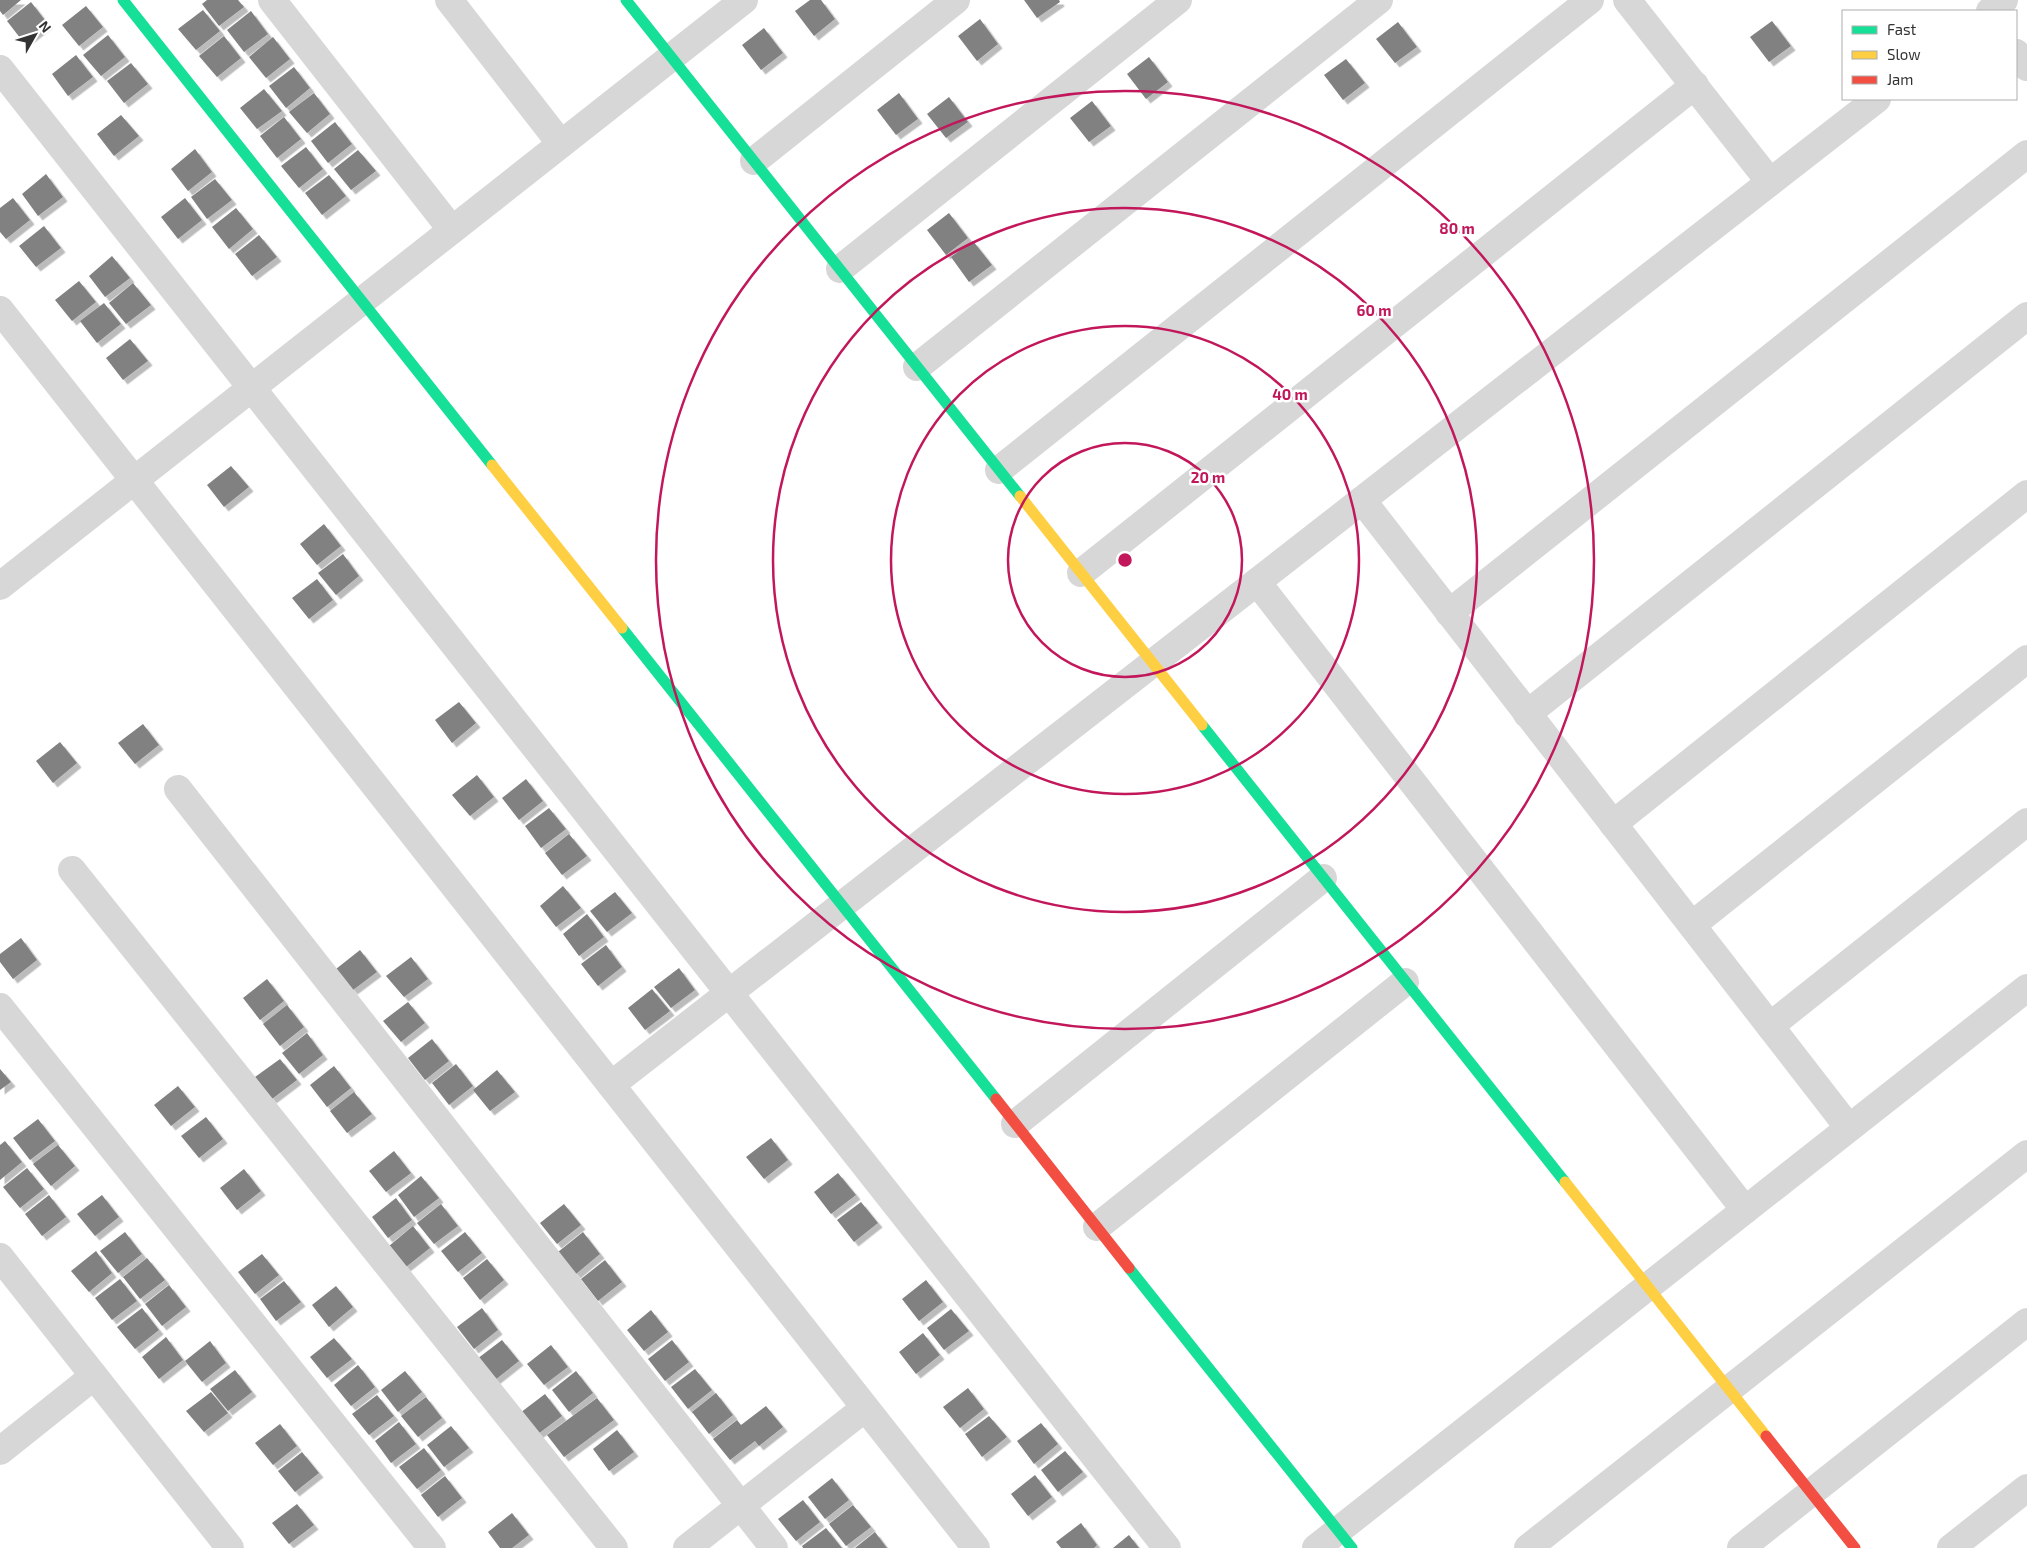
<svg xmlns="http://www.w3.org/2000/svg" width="2027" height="1548" viewBox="0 0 2027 1548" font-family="'Exo 2',sans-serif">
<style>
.building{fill:#818181;filter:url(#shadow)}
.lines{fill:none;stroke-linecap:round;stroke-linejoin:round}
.street{stroke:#d7d7d7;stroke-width:28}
.fast{stroke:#16e098;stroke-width:11}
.slow{stroke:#ffcf43;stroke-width:11}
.jam{stroke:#f24e42;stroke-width:11}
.ring{fill:none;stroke:#c2185b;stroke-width:2.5}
.centre{fill:#c2185b;stroke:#fff;stroke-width:2.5}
.ring-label{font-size:15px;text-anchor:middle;font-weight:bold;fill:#c2185b;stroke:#fff;stroke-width:5;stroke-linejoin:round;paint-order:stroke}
</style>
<defs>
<filter id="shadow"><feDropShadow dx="4.5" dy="4.5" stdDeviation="0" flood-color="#0004"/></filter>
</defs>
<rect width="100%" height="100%" fill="#fff"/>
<g class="building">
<path d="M0 0H21L3 15 0 11Z"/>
<path d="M207 0H238L244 7 219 26 202 4Z"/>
<path d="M810 0H821L835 19 814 36 795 11Z"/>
<path d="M1024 0H1059L1060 2 1037 18Z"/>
<path d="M31 2 48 24 24 43 7 21Z"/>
<path d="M86 6 103 27 79 46 62 25Z"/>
<path d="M203 10 220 31 196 50 178 29Z"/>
<path d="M251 11 268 34 244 52 227 30Z"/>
<path d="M980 19 998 44 977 61 958 36Z"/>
<path d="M1772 21 1791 46 1769 62 1750 37Z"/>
<path d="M1398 22 1417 47 1395 63 1376 39Z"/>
<path d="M764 28 783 53 761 70 742 45Z"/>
<path d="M108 35 125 57 101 76 83 55Z"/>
<path d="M224 36 241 58 217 77 199 56Z"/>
<path d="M273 37 290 59 266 78 249 57Z"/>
<path d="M76 55 93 77 68 96 52 74Z"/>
<path d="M1149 57 1168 82 1146 99 1127 74Z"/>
<path d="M1346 59 1365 83 1343 100 1324 75Z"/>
<path d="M131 63 148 84 124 103 107 81Z"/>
<path d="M294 67 310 88 286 108 269 86Z"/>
<path d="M264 89 282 111 257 129 240 108Z"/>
<path d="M314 93 330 114 307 133 289 112Z"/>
<path d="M899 93 918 119 896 135 877 110Z"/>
<path d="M949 97 968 122 946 138 927 114Z"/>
<path d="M1092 101 1111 126 1089 142 1070 118Z"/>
<path d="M121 115 139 136 114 156 97 134Z"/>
<path d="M284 117 301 139 277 158 260 136Z"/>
<path d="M335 122 352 144 328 163 311 141Z"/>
<path d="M306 147 323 169 299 188 281 166Z"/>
<path d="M195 149 212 172 188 191 171 169Z"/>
<path d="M358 150 376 171 351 190 334 169Z"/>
<path d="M46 174 63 197 38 216 22 194Z"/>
<path d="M329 175 346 196 322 215 305 193Z"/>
<path d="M215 179 232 200 207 219 191 197Z"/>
<path d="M13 198 30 220 6 239 0 232V208Z"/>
<path d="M185 198 202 220 178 239 161 217Z"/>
<path d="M236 208 253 229 229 249 212 227Z"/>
<path d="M949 213 968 238 946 255 927 230Z"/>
<path d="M44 226 61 248 36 267 19 246Z"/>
<path d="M259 235 277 257 252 276 235 254Z"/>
<path d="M973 241 992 265 969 282 951 257Z"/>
<path d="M112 256 130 278 105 297 89 276Z"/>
<path d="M79 281 96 302 72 321 55 300Z"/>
<path d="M133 283 151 305 126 324 109 303Z"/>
<path d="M104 303 121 324 97 343 80 321Z"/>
<path d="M130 339 148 361 123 380 106 358Z"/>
<path d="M231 466 249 487 224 507 207 485Z"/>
<path d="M324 524 341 546 317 565 300 544Z"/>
<path d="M343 554 359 576 336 595 318 573Z"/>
<path d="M317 579 333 600 309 619 292 598Z"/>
<path d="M459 702 476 723 452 743 435 720Z"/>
<path d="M143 724 159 745 135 764 118 743Z"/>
<path d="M60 742 77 763 53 783 36 761Z"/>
<path d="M477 775 494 797 470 816 452 795Z"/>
<path d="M526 779 543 801 519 820 502 798Z"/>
<path d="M549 808 566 829 541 848 525 826Z"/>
<path d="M569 834 587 856 562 875 545 853Z"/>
<path d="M563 886 581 908 556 927 540 906Z"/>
<path d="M615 892 632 913 607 932 590 911Z"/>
<path d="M587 914 604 937 579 956 563 934Z"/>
<path d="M21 938 37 960 13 979 0 962V954Z"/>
<path d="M606 945 622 967 598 986 581 964Z"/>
<path d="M360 950 377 972 353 990 336 969Z"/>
<path d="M411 957 428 979 404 997 386 976Z"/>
<path d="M679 968 695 990 671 1008 654 987Z"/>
<path d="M267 979 284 1001 260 1020 243 998Z"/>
<path d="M652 989 670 1011 645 1030 628 1008Z"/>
<path d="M408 1002 425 1023 401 1042 383 1021Z"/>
<path d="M287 1005 304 1027 280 1046 263 1024Z"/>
<path d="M307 1033 323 1055 299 1074 282 1053Z"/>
<path d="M432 1039 449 1061 425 1080 408 1058Z"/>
<path d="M280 1059 297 1080 272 1099 255 1077Z"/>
<path d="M456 1064 473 1086 449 1105 432 1083Z"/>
<path d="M334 1066 351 1088 327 1107 310 1085Z"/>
<path d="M0 1069 11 1082 0 1090Z"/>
<path d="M497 1070 515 1092 490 1111 473 1090Z"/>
<path d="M178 1086 195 1107 171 1126 154 1105Z"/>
<path d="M354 1092 372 1114 347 1133 330 1111Z"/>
<path d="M206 1117 223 1139 199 1158 181 1136Z"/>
<path d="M38 1119 55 1141 30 1160 13 1138Z"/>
<path d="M771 1138 788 1160 764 1179 746 1157Z"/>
<path d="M5 1141 22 1162 0 1180V1145Z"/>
<path d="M58 1145 75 1166 51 1186 33 1164Z"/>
<path d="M394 1151 411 1173 386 1192 369 1171Z"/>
<path d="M27 1168 44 1189 20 1208 3 1187Z"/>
<path d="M244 1169 261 1191 237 1210 220 1188Z"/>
<path d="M838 1173 856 1195 831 1214 814 1192Z"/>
<path d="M421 1176 439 1198 414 1217 398 1195Z"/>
<path d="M49 1195 66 1217 42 1236 25 1214Z"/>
<path d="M102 1195 119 1217 95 1236 77 1214Z"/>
<path d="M396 1198 412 1220 388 1238 372 1217Z"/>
<path d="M861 1202 878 1223 854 1242 837 1220Z"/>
<path d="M441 1204 458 1226 434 1244 417 1223Z"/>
<path d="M564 1204 581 1225 557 1244 540 1223Z"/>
<path d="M413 1226 430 1248 406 1267 389 1246Z"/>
<path d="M125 1232 142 1254 118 1273 100 1251Z"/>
<path d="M465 1232 482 1253 458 1272 441 1251Z"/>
<path d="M583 1232 600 1254 576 1274 558 1252Z"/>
<path d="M96 1251 112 1273 89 1292 71 1271Z"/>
<path d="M262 1254 279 1275 255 1294 238 1272Z"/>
<path d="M147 1258 165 1280 140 1299 123 1277Z"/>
<path d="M487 1259 504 1280 480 1300 463 1278Z"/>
<path d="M605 1260 622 1282 598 1301 581 1279Z"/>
<path d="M120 1279 137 1301 112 1320 95 1298Z"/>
<path d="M926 1280 943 1302 919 1321 902 1299Z"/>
<path d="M284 1281 301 1302 276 1321 260 1299Z"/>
<path d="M169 1285 186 1307 162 1326 145 1304Z"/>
<path d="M336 1286 353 1307 329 1327 312 1305Z"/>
<path d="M142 1308 159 1330 135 1349 117 1327Z"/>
<path d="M482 1308 498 1330 474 1349 457 1327Z"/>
<path d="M951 1309 969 1331 944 1350 927 1328Z"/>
<path d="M651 1310 668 1332 644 1351 627 1330Z"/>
<path d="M923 1333 940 1355 916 1374 899 1352Z"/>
<path d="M166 1337 183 1360 159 1379 142 1357Z"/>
<path d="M334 1338 352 1359 327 1378 310 1357Z"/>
<path d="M502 1340 519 1361 495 1380 477 1359Z"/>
<path d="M672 1340 689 1362 665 1381 648 1359Z"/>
<path d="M210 1341 226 1363 202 1382 185 1361Z"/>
<path d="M551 1345 568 1367 544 1385 527 1364Z"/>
<path d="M358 1365 375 1387 351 1406 334 1385Z"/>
<path d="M695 1369 712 1390 688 1409 671 1387Z"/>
<path d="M235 1370 252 1392 228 1411 210 1389Z"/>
<path d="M405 1371 422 1392 398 1412 381 1390Z"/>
<path d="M576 1371 593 1393 569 1412 552 1390Z"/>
<path d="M968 1388 984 1409 960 1428 943 1407Z"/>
<path d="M211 1392 228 1413 204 1432 186 1411Z"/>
<path d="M716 1393 733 1415 709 1434 692 1412Z"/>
<path d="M545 1394 562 1416 538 1434 520 1413Z"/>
<path d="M377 1395 394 1416 369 1435 352 1414Z"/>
<path d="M426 1397 442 1418 418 1437 401 1416Z"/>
<path d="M597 1398 614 1420 564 1457 547 1435Z"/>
<path d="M766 1406 783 1427 759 1446 755 1441 730 1460 713 1439 737 1420 741 1425Z"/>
<path d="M989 1416 1007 1437 982 1457 965 1434Z"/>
<path d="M399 1422 416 1444 391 1463 375 1441Z"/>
<path d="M1041 1423 1058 1444 1034 1464 1017 1441Z"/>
<path d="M280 1424 297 1446 273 1465 255 1443Z"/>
<path d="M451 1426 469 1448 444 1467 427 1445Z"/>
<path d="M617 1430 634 1452 609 1471 593 1449Z"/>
<path d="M424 1448 441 1470 417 1489 399 1467Z"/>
<path d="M1065 1451 1083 1472 1058 1492 1041 1470Z"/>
<path d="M302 1452 319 1473 295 1492 278 1471Z"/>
<path d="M1035 1475 1052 1497 1028 1516 1011 1494Z"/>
<path d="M445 1476 462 1498 438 1517 421 1495Z"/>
<path d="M832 1478 849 1500 825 1519 808 1497Z"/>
<path d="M803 1500 820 1522 796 1541 778 1519Z"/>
<path d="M297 1504 314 1525 289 1544 272 1523Z"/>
<path d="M853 1505 871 1527 846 1546 829 1524Z"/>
<path d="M512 1513 529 1535 512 1548H500L488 1532Z"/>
<path d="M1081 1523 1097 1545 1094 1548H1061L1056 1542Z"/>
<path d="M826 1528 842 1548H803L802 1546Z"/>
<path d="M875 1532 887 1548H855Z"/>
<path d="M1129 1535 1139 1548H1113Z"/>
</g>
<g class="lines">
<g class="street">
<path d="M272 0 452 230"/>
<path d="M449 0 561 144"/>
<path d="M1627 0 1770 182"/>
<path d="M1990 11 2004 0"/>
<path d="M2016 53 2027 67"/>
<path d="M0 69 1167 1548"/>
<path d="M754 161 956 0"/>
<path d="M840 269 1178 0"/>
<path d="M0 310 976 1548"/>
<path d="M917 367 1379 0"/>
<path d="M999 470 1590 0"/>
<path d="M1362 500 1849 1128"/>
<path d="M1081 573 1695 85"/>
<path d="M1257 582 1745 1210"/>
<path d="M0 586 744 0"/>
<path d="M1449 613 2027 154"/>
<path d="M1527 714 2027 316"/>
<path d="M178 789 774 1548"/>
<path d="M1613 824 2027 494"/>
<path d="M72 870 614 1548"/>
<path d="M1692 925 2027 659"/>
<path d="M0 1007 432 1548"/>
<path d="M1770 1026 2027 822"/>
<path d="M611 1085 1877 99"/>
<path d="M1015 1124 1323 878"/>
<path d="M1097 1227 1405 982"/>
<path d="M0 1257 230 1548"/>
<path d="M0 1451 94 1376"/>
<path d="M687 1548 865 1408"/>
<path d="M1316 1548 2027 988"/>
<path d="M1528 1548 2027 1154"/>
<path d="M1741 1548 2027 1322"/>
<path d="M1951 1548 2027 1488"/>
</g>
<g class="fast">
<path d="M123 0 492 465"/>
<path d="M626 0 1020 496"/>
<path d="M622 628 996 1099"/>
<path d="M1202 725 1565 1182"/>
<path d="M1129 1268 1352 1548"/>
</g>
<g class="slow">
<path d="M492 465 622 628"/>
<path d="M1020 496 1202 725"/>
<path d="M1565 1182 1766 1436"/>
</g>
<g class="jam">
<path d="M996 1099 1129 1268"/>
<path d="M1766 1436 1855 1548"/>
</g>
</g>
<g class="ring">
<circle cx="1125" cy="560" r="117"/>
<circle cx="1125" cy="560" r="234"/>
<circle cx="1125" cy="560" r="352"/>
<circle cx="1125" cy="560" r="469"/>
</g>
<circle cx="1125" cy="560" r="8" class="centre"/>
<g class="ring-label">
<text x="1457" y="234">80 m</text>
<text x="1374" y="316">60 m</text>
<text x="1290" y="400">40 m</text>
<text x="1208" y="483">20 m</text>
</g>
<rect x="1842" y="10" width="175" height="90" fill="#ffffff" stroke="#adadad"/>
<rect x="1852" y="26" width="25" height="8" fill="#16e098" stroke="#adadad"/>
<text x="1887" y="35" font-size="15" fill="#333333">Fast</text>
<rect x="1852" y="51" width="25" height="8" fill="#ffcf43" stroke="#adadad"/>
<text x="1887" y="60" font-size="15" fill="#333333">Slow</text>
<rect x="1852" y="76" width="25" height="8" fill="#f24e42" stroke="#adadad"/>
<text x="1887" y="85" font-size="15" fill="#333333">Jam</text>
<g transform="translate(35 35) rotate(51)" stroke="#ffffff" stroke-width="4" paint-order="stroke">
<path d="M0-4L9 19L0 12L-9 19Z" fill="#333333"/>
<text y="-8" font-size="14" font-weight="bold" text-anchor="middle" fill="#333333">N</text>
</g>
</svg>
